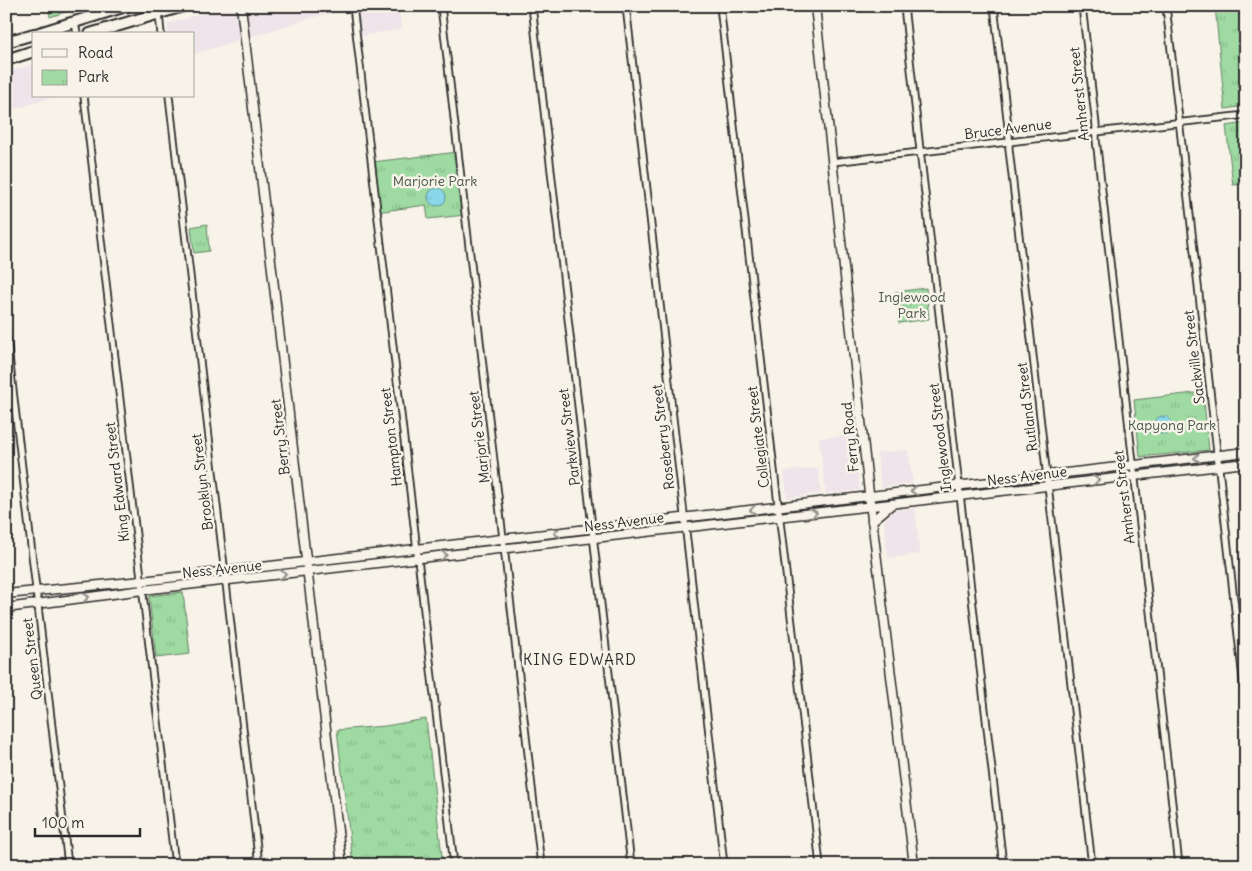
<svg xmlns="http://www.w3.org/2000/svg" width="1252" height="871" viewBox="0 0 1252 871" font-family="Delius,sans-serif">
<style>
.built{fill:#efe4ea}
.park{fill:url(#park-tufts);stroke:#648266}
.water{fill:url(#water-ripples);stroke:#64929d}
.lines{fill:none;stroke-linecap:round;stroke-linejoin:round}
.stream{stroke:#64929d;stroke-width:2}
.street-casing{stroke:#2b2b2b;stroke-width:9}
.secondary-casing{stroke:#2b2b2b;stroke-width:11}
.highway-casing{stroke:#2b2b2b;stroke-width:14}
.street{stroke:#f7f3e8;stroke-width:5.5}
.secondary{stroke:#f7f3e8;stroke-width:8}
.highway{stroke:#f7f3e8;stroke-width:10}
.oneway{stroke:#918f8a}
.labels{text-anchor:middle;stroke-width:5;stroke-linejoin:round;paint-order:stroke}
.street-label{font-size:14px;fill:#2b2b2b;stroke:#f7f3e8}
.park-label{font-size:14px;fill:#485748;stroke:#f7f3e8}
.neighbourhood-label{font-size:15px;letter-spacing:1px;fill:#2b2b2b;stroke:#f7f3e8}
</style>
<defs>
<pattern id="park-tufts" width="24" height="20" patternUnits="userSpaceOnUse" patternTransform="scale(1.25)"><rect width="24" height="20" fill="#9edaa1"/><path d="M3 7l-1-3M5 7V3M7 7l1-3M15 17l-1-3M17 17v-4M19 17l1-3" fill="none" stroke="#88bb8b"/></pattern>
<pattern id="water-ripples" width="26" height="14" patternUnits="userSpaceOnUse" patternTransform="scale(1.25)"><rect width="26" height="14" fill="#8ad7e9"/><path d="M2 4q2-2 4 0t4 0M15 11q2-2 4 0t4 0" fill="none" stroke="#77b9c8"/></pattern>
</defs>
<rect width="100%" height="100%" fill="#f7f3e8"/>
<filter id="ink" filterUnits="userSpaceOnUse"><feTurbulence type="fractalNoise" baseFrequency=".02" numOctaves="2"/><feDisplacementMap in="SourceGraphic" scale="10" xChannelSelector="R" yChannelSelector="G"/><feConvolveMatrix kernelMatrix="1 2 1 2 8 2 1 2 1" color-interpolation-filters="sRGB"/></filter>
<g filter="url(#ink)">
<g class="built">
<path d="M226 6H398L402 29 360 36 356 8 321 15 194 54V34H168L167 24Z"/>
<path d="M34 64V96H56L6 112V72Z"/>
<path d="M854 435 860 490 826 494 819 438Z"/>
<path d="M908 450 913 483 881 487 877 453Z"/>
<path d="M818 468 821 493 787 498 784 471Z"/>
<path d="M915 508 920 554 888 558 884 522 892 511Z"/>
</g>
<g class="park">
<path d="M48 6H83L50 17Z"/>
<path d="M1215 6H1246V106L1225 109Z"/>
<path d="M1246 123V184L1233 185 1226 126Z"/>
<path d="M458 152 466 215 428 219 426 205 377 212 372 162Z"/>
<path d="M207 224 209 251 194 253 191 227Z"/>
<path d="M926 288 929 319 899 323 895 292Z"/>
<path d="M1203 392 1209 450 1140 457 1134 400Z"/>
<path d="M183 592 190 654 156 658 149 596Z"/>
<path d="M426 719 443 865H353L337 730 385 726Z"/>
</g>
<g class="water">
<circle cx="437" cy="197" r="9"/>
<circle cx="1163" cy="425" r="9"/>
</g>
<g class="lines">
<path class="stream" d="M1242 6 1246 32"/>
<g class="street-casing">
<g id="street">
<path d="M353 6 454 865"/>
<path d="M441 6 541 865"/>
<path d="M532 6 631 865"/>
<path d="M626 6 724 865"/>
<path d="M720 6 820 865"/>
<path d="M904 6 921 159 1003 865"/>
<path d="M994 6 1009 135V149L1092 865"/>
<path d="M1082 6 1096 125V139L1179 865"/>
<path d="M1166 6 1246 705"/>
<path d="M159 14 161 34"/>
<path d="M75 22 77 34"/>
<path d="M84 96 175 865"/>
<path d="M169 96 259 865"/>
<path d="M832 162 1246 115"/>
<path d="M6 330 68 865"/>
</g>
</g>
<g class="secondary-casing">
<g id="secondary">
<path d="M241 6 342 865"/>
<path d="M815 6 871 511 914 865"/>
<path d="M872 521 891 505"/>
<path d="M6 594 142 581 1246 452"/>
<path d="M6 608 143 590 1246 463"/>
</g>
</g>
<g class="highway-casing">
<g id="highway">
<path d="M36 34 126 6"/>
<path d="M90 34 183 6"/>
<path d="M6 42 34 34"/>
<path d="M6 60 34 51"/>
</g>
</g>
<use href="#street" class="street"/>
<use href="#secondary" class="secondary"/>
<use href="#highway" class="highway"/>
</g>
<defs><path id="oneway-chevron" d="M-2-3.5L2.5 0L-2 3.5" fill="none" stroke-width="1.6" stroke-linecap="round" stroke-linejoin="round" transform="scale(1.25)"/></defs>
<g class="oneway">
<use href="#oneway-chevron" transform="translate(1197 458) rotate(174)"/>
<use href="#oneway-chevron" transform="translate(1096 480) rotate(-7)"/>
<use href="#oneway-chevron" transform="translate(914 491) rotate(174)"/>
<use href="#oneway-chevron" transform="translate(753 510) rotate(173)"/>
<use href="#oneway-chevron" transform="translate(814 513) rotate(-7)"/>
<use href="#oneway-chevron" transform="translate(557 533) rotate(173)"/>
<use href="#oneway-chevron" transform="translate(444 555) rotate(-6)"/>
<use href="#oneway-chevron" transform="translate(283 574) rotate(-6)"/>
<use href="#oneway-chevron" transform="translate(86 597) rotate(-8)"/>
</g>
</g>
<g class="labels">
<g class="street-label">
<text transform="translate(1079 94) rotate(-96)" y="5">Amherst Street</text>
<text transform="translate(1008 129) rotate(-7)" y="5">Bruce Avenue</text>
<text transform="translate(1194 357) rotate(-97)" y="5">Sackville Street</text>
<text transform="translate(1027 407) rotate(-97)" y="5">Rutland Street</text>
<text transform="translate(280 437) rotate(-97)" y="5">Berry Street</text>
<text transform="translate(391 437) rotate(-97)" y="5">Hampton Street</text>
<text transform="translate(479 437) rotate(-97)" y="5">Marjorie Street</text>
<text transform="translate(569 437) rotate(-97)" y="5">Parkview Street</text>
<text transform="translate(663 437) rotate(-97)" y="5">Roseberry Street</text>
<text transform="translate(758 437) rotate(-97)" y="5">Collegiate Street</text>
<text transform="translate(850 437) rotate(-96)" y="5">Ferry Road</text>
<text transform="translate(940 437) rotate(-97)" y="5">Inglewood Street</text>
<text transform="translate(1027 476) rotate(-7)" y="5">Ness Avenue</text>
<text transform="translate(117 482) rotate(-97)" y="5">King Edward Street</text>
<text transform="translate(202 482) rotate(-97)" y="5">Brooklyn Street</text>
<text transform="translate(1124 497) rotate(-97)" y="5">Amherst Street</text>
<text transform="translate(624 522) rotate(-7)" y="5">Ness Avenue</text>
<text transform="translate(222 569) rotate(-6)" y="5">Ness Avenue</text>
<text transform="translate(32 659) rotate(-97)" y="5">Queen Street</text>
</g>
<g class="park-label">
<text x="435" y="186">Marjorie Park</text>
<text x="912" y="302">Inglewood<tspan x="912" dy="16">Park</tspan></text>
<text x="1172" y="430">Kapyong Park</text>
</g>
<g class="neighbourhood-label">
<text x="580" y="665">KING EDWARD</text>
</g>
</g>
<rect width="1252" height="871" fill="none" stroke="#f7f3e8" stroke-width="25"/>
<rect x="12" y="12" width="1227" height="846" fill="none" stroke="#2b2b2b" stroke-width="2" filter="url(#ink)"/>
<rect x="32" y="32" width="162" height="65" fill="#f7f3e8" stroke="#a5a39c"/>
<rect x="42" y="49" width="25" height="8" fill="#f7f3e8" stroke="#a5a39c"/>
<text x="78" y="58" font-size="15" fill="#2b2b2b">Road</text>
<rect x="42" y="70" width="25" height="15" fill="url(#park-tufts)" stroke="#a5a39c"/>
<text x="78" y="82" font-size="15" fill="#2b2b2b">Park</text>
<path d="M35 828v8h105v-8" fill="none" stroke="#2b2b2b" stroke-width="2.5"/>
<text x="42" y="828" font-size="15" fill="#2b2b2b" stroke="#f7f3e8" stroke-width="4" paint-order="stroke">100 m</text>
</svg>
